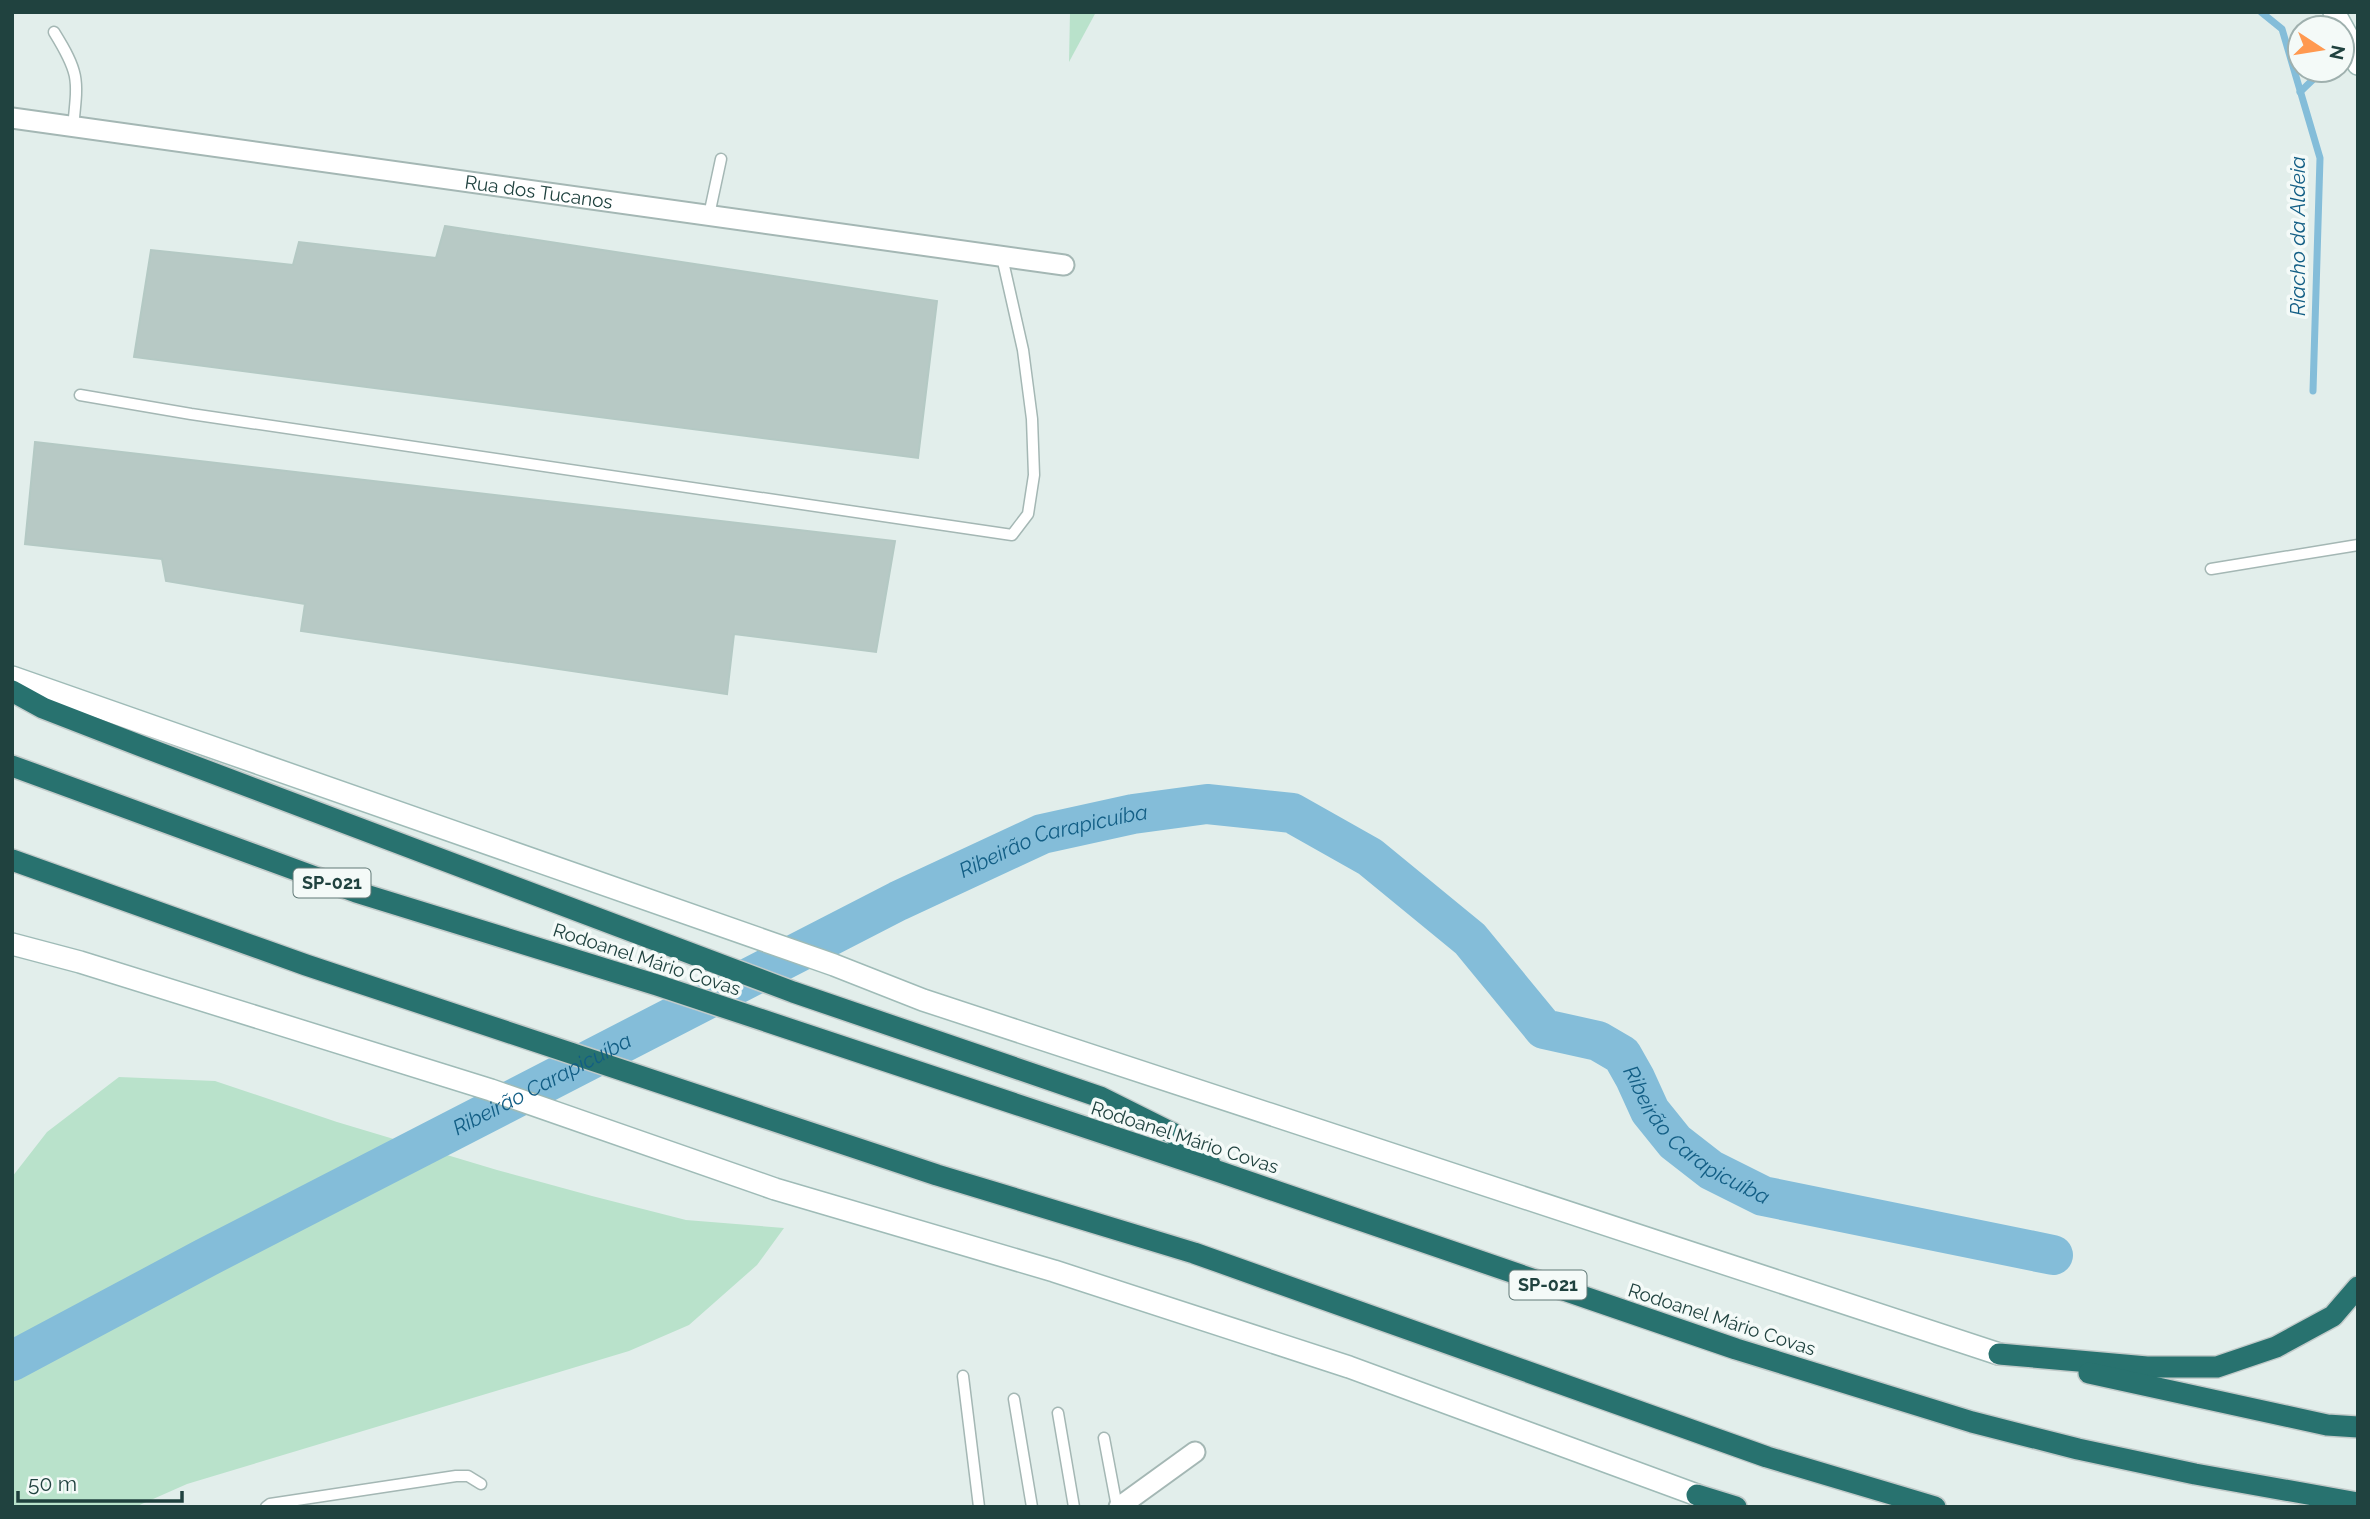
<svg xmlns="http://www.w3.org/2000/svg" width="2370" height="1519" viewBox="0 0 2370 1519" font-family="Raleway,sans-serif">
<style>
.green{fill:#b9e2cb}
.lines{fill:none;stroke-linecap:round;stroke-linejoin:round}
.stream{stroke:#84bdd9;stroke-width:7}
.river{stroke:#84bdd9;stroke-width:40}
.building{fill:#b7c9c5;stroke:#b4c9c4;stroke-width:2}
.lane-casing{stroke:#a4b7b4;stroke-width:13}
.street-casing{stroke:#a4b7b4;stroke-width:23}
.secondary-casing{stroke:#9fbbb7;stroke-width:24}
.highway-casing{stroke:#c1cac9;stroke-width:24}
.lane{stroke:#fff;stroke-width:10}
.street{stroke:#fff;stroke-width:19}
.secondary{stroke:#fff;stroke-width:21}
.highway{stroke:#28726f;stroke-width:21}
.labels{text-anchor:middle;stroke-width:7;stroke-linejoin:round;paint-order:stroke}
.shield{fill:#f4faf8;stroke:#607976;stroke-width:2}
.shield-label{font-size:18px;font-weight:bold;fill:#20423f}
.street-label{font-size:19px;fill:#20423f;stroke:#f4faf8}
.water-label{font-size:21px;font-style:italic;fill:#125e85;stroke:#f4faf8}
</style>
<rect width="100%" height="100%" fill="#e2eeeb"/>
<g class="green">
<path d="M1070 12H1096L1069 62Z"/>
<path d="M119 1077 215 1081 337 1122 497 1170 592 1196 686 1220 784 1228 757 1265 689 1325 629 1351 187 1484 135 1507H12V1177L47 1132Z"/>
</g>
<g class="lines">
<g class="stream">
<path d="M2261 12 2282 29 2320 158 2313 391"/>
<path d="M2300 92 2323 70"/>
</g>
<path class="river" id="s1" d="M12 1361 205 1258 898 901 1042 834 1133 814 1207 804 1292 813 1370 857 1470 939 1544 1029 1598 1041 1622 1055 1635 1078 1650 1111 1675 1142 1711 1170 1763 1196 2053 1255"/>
</g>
<g class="building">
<path d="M445 226 937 301 918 458 134 357 151 250 293 265 299 242 436 258Z"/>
<path d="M35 442 895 541 876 652 734 634 727 694 301 631 305 604 166 581 162 559 25 544Z"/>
</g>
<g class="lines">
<g class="lane-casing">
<g id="lane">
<path d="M54 32C80 74 78 79 73 127"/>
<path d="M709 215 721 159"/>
<path d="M80 395 191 414 1012 535 1028 514 1034 475 1032 419 1023 350 1002 257"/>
<path d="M2211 569 2358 545"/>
<path d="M963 1376 979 1507"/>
<path d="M1014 1399 1032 1507"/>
<path d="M1058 1413 1074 1507"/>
<path d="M1104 1438 1117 1507"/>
<path d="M266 1507 270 1504 456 1476H468L481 1484"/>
</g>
</g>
<g class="street-casing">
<g id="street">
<path id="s2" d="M12 118 1064 265"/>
<path d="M1119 1507 1195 1452"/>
</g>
</g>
<g class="secondary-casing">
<g id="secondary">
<path d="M2334 12 2351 43 2358 64"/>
<path d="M12 677 834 965 923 1000 1999 1354"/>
<path d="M12 944 80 962 491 1090 775 1189 1054 1271 1349 1367 1697 1495"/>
</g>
</g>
<g class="highway-casing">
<g id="highway">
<path d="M12 691 43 708 141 746 793 992 1100 1097 1172 1133 1210 1164"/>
<path d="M12 766 356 892 657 985 1220 1172 1736 1349 1972 1422 2078 1449 2195 1474 2358 1503"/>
<path d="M12 860 306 965 937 1175 1194 1253 1767 1457 1935 1507"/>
<path d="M1999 1354 2147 1367H2217L2276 1347 2333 1316 2358 1287"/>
<path d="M2089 1373 2327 1425 2358 1427"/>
<path d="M1697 1495 1736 1507"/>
</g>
</g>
<use href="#lane" class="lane"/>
<use href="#street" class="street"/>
<use href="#secondary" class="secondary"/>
<use href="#highway" class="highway"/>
</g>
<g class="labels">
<g class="shield">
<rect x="293.5" y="868.5" width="77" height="29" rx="5"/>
<rect x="1509.5" y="1270.5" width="77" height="29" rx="5"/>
</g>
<g class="shield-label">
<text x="332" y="889">SP-021</text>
<text x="1548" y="1291">SP-021</text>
</g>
<g class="street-label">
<text dy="7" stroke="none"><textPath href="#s2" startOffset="532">Rua dos Tucanos</textPath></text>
<text transform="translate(647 959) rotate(18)" y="7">Rodoanel Mário Covas</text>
<text transform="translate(1185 1137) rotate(18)" y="7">Rodoanel Mário Covas</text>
<text transform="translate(1722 1319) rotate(18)" y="7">Rodoanel Mário Covas</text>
</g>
<g class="water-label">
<text transform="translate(2298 236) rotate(-90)" y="7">Riacho da Aldeia</text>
<text dy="7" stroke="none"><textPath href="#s1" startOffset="1166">Ribeirão Carapicuíba</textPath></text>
<text dy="7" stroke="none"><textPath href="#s1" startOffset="598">Ribeirão Carapicuíba</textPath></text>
<text dy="7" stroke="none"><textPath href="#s1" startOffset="1942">Ribeirão Carapicuíba</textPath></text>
</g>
</g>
<rect width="2370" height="1519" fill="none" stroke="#20423f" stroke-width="28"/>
<g transform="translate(2321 49) rotate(102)"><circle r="33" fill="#f4faf8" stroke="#9fb0ae" stroke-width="2"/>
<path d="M0-5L12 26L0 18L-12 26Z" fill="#ff9950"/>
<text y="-10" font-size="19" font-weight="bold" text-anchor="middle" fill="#20423f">N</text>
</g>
<path d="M18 1491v10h164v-10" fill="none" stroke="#20423f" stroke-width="3.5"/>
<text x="28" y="1491" font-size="21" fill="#20423f" stroke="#f4faf8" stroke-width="5" paint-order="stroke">50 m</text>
</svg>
